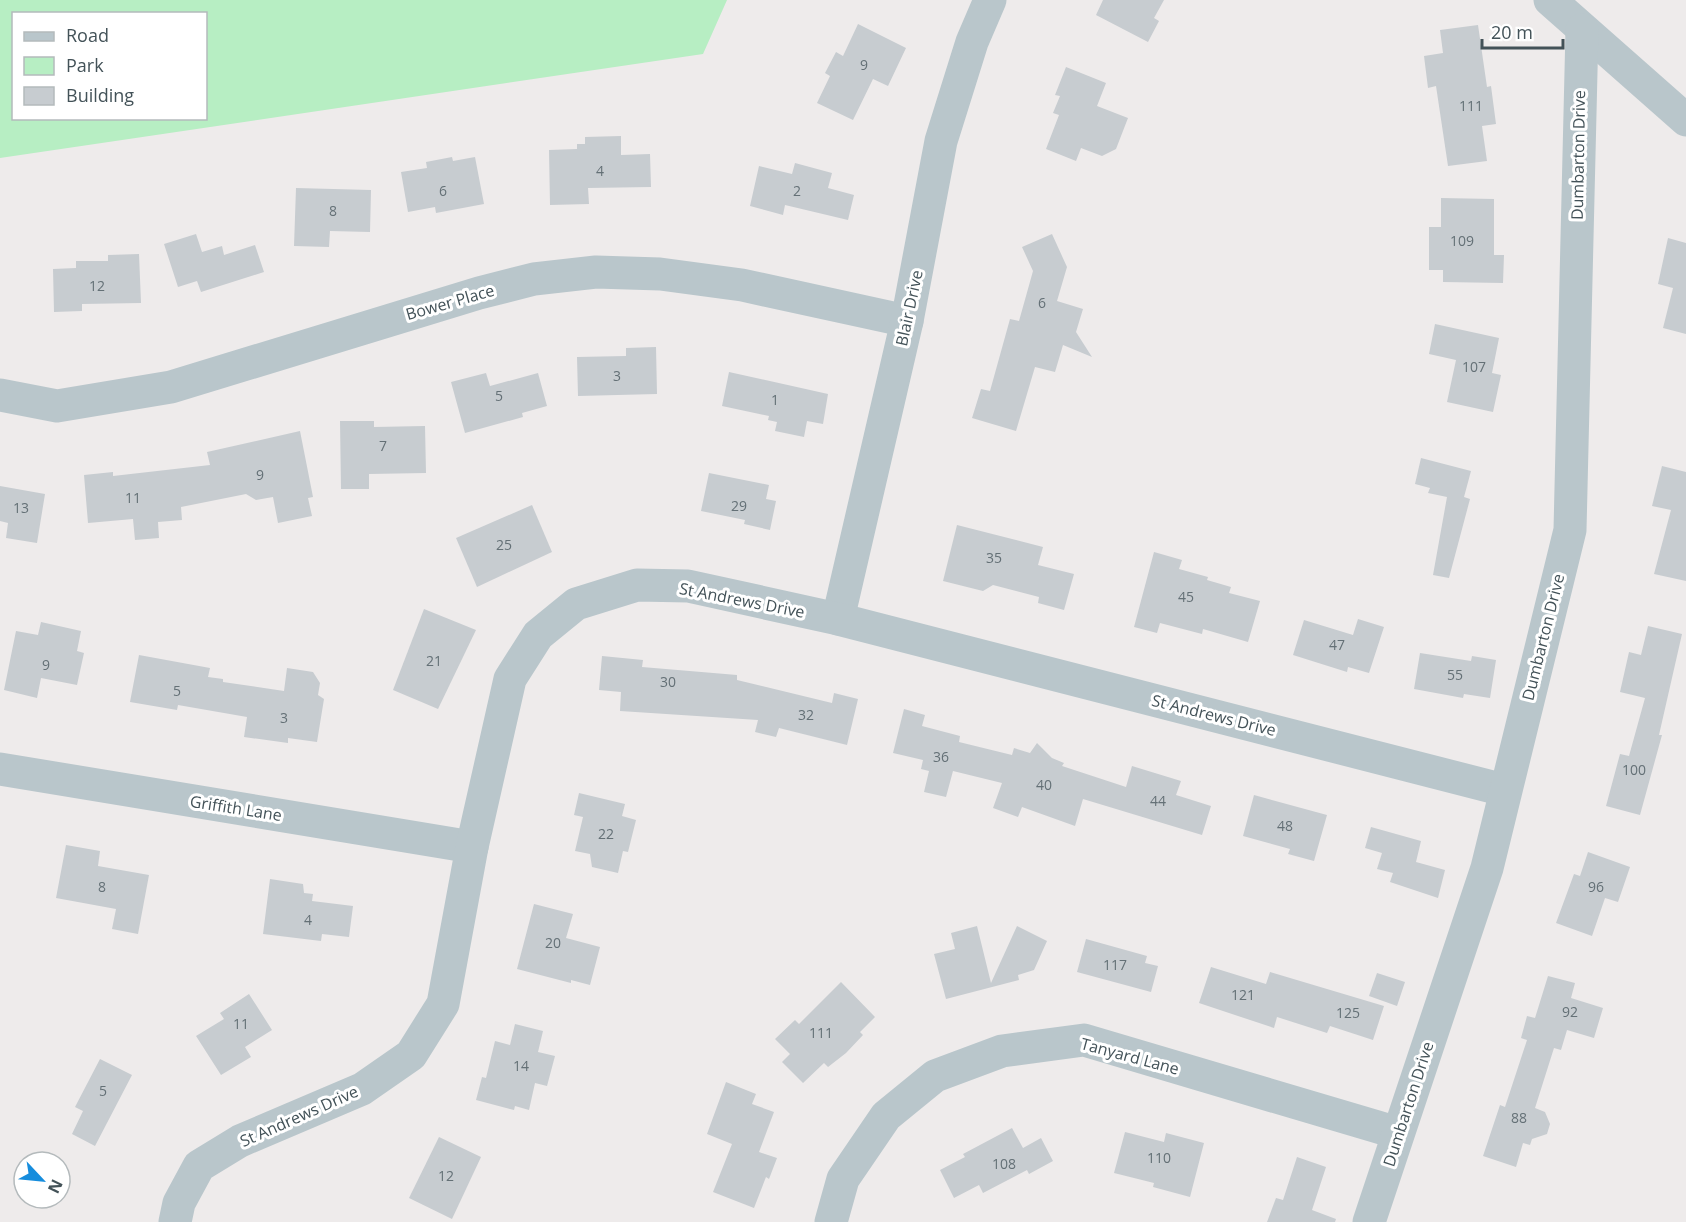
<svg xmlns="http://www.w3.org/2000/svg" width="1686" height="1222" viewBox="0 0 1686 1222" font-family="'Open Sans',sans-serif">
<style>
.green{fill:#b7eec3;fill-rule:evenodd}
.building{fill:#c7ccd0}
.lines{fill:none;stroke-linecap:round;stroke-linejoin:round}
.minor{stroke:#b9c6cb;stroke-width:33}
.labels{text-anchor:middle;stroke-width:6;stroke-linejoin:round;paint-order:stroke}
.number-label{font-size:14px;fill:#647076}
.street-label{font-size:16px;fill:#435258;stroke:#fff}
</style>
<rect width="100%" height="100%" fill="#eeebeb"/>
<path class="green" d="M0 0H727L703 54 0 158ZM14 14H206V118H14Z"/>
<g class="building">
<path d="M1103 0H1164L1154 18 1159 21 1148 42 1096 15Z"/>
<path d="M858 24 906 48 888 86 873 79 853 120 817 103 830 76 825 73 836 52 843 56Z"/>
<path d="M1478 25 1487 87 1491 86 1496 124 1482 126 1487 161 1448 166 1436 86 1428 88 1424 56 1443 53 1440 30Z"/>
<path d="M1066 67 1106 83 1097 106 1128 118 1116 149 1102 156 1081 148 1076 161 1046 149 1059 115 1053 113 1060 96 1055 95Z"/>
<path d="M621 136V155L650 154 651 187 588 188 589 204 550 205 549 150 577 149V144H585V137Z"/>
<path d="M452 157 453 161 475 157 484 204 436 213 435 207 408 212 401 172 427 168 426 162Z"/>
<path d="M795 163 832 173 828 188 854 195 848 220 785 205 783 215 750 206 759 166 792 174Z"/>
<path d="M296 188 371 190 370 232 330 231 329 247 294 246Z"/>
<path d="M1441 198 1494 199V255H1504L1503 283 1443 282V270H1429V227H1441Z"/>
<path d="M196 234 202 252 222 246 224 255 255 245 264 272 201 292 197 281 178 287 164 244Z"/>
<path d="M1052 234 1067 267 1057 301 1083 309 1076 332 1092 357 1063 345 1055 372 1035 367 1016 431 972 418 981 389 990 391 1010 319 1019 321 1033 271 1022 247Z"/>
<path d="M1668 238 1686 243V334L1663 328 1673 288 1658 284Z"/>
<path d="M139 254 141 303 82 304V311L54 312 53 269 76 268V261H108V255Z"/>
<path d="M1435 324 1499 338 1492 373 1501 375 1493 412 1447 402 1456 360 1429 354Z"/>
<path d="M656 347 657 394 578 396 577 357 626 356V348Z"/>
<path d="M729 372 828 394 823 424 807 421 804 437 775 431 777 422 768 420 769 416 722 406Z"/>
<path d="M486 373 490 386 538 373 547 406 522 413 523 417 465 433 451 382Z"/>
<path d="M340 421H374V427L425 426 426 473 369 474V489H341Z"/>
<path d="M300 431 313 497 308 498 312 516 278 523 273 497 256 500 246 494 181 507 182 520 158 522 159 538 135 540 133 519 88 523 84 475 113 472V476L210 465 207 452Z"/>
<path d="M1421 458 1471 471 1464 497 1470 499 1449 578 1433 575 1447 497 1428 493 1430 488 1415 484Z"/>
<path d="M1662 466 1686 472V581L1654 574 1671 510 1652 506Z"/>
<path d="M709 473 769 485 766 499 776 501 770 530 744 524 745 520 701 511Z"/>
<path d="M0 486 45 494 37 543 6 538 8 523 0 521Z"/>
<path d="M532 505 552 552 477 587 456 538Z"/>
<path d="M957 525 1043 547 1038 565 1074 574 1064 610 1038 603 1039 597 993 585 983 591 943 581Z"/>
<path d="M1154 552 1182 560 1179 569 1208 577 1207 580 1231 587 1229 593 1260 601 1248 642 1203 629 1202 634 1160 623 1157 633 1134 627Z"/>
<path d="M424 609 476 630 438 709 393 690Z"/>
<path d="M1358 619 1384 627 1369 673 1348 667 1347 672 1293 655 1304 620 1353 635Z"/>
<path d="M41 622 81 631 77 651 84 653 77 685 41 678 37 698 4 690 16 631 38 635Z"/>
<path d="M1648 626 1682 634 1659 735H1662L1640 815 1606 806 1620 754 1629 756 1645 698 1620 692 1629 652 1641 655Z"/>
<path d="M1420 653 1471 661 1472 656 1496 660 1490 698 1464 694 1463 698 1414 689Z"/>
<path d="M139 655 210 668 208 677 223 679V682L284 691 287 668 313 672 320 683 318 695 324 699 317 742 288 738V743L244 737 247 717 178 705 177 710 130 702Z"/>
<path d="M602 656 643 660 642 667 737 675V680L832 703 834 693 858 699 847 745 779 728 776 737 755 732 758 720 620 711 621 692 599 690Z"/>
<path d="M904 709 925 715 922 726 960 736 959 742 1012 755 1014 748 1030 753 1037 743 1052 758 1064 763 1062 766 1126 787 1132 766 1181 781 1176 795 1211 806 1202 835 1083 799 1075 826 1022 807 1018 817 993 808 1002 783 953 771 946 797 924 792 929 771 921 769 923 760 893 753Z"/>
<path d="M579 793 625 804 622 816 636 820 628 852 623 851 618 873 592 867 590 854 575 851 583 817 574 815Z"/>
<path d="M1254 795 1327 815 1314 861 1288 854 1290 849 1243 836Z"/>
<path d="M1371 827 1421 841 1416 862 1445 870 1438 898 1390 882 1393 873 1377 869 1382 853 1365 848Z"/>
<path d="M66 845 100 851 98 866 149 875 138 934 112 929 116 909 56 898Z"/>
<path d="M1588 852 1630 867 1618 902 1605 898 1592 936 1556 923 1574 874 1580 876Z"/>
<path d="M270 879 303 884 304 893 313 894 312 901 353 906 349 937 322 934 321 941 263 934Z"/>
<path d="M534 904 573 914 566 938 600 947 590 985 571 980V983L517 969Z"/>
<path d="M977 926 991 983 1017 926 1047 941 1034 970 1018 975 1019 980 946 999 934 954 955 949 951 933Z"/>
<path d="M1086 939 1147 956 1145 963 1158 966 1151 992 1077 972Z"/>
<path d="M1211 967 1266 984 1270 972 1384 1006 1373 1040 1330 1026 1327 1033 1277 1017 1274 1028 1199 1003Z"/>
<path d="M1377 973 1405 982 1397 1006 1369 996Z"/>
<path d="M1548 976 1575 983 1571 998 1603 1008 1594 1038 1567 1030 1561 1050 1554 1048 1535 1108 1545 1112 1550 1124 1547 1134 1532 1139 1530 1145 1523 1143 1516 1167 1483 1156 1500 1105 1505 1107 1527 1040 1521 1038 1527 1016 1535 1018Z"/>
<path d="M841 982 875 1017 860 1032 863 1035 846 1053 828 1067 824 1063 803 1083 782 1062 790 1054 775 1039 795 1020 799 1024Z"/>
<path d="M249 994 272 1030 245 1047 251 1057 221 1075 196 1036 224 1019 220 1013Z"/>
<path d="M515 1024 543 1031 538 1052 555 1056 547 1086 535 1083 529 1110 515 1106 514 1110 476 1100 482 1077 486 1078 495 1041 510 1045Z"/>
<path d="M100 1059 132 1075 95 1146 72 1134 83 1111 75 1107Z"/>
<path d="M726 1082 756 1094 752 1104 774 1112 759 1152 777 1158 769 1179 766 1177 754 1208 713 1192 732 1144 707 1134Z"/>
<path d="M1012 1128 1023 1148 1041 1138 1053 1161 1029 1174 1027 1170 983 1193 979 1185 954 1198 940 1170 965 1157 963 1154Z"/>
<path d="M1125 1132 1164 1142 1166 1133 1204 1143 1190 1197 1153 1187 1154 1183 1114 1173Z"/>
<path d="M439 1137 481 1157 452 1219 409 1198Z"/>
<path d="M1297 1157 1326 1167 1312 1210 1336 1219 1335 1222H1267L1276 1198 1283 1200Z"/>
</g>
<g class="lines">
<g class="minor">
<path d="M1550 0 1686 120"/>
<path d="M0 395 57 406 171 387 479 293 534 279 596 272 660 274 742 285 907 321"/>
<path d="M838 619 907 321 941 141 972 42 990 0"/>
<path d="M0 769 472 847"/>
<path d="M175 1222 179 1203 199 1166 240 1141 362 1089 411 1055 443 1004 472 847 510 679 538 635 576 604 637 585 688 586 838 619 1504 790"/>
<path d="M831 1222 843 1179 886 1116 935 1076 1002 1051 1084 1040 1398 1133"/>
<path d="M1369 1222 1487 868 1570 530 1582 30"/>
</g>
</g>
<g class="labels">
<g class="number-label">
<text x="864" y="70">9</text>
<text x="1471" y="111">111</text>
<text x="600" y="176">4</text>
<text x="443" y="196">6</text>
<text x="797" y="196">2</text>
<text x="333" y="216">8</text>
<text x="1462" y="246">109</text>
<text x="97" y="291">12</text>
<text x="1042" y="308">6</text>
<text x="1474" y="372">107</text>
<text x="617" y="381">3</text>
<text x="499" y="401">5</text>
<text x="775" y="405">1</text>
<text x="383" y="451">7</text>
<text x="260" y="480">9</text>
<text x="133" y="503">11</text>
<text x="739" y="511">29</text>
<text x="21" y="513">13</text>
<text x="504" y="550">25</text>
<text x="994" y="563">35</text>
<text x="1186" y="602">45</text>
<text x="1337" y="650">47</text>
<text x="434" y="666">21</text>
<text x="46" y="670">9</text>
<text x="1455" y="680">55</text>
<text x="668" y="687">30</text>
<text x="177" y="696">5</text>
<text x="806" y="720">32</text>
<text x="284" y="723">3</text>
<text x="941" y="762">36</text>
<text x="1634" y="775">100</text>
<text x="1044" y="790">40</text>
<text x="1158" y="806">44</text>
<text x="1285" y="831">48</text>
<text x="606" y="839">22</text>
<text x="102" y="892">8</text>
<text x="1596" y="892">96</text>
<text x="308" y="925">4</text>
<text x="553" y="948">20</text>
<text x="1115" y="970">117</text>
<text x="1243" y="1000">121</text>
<text x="1570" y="1017">92</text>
<text x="1348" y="1018">125</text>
<text x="241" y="1029">11</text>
<text x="821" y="1038">111</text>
<text x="521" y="1071">14</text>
<text x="103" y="1096">5</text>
<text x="1519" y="1123">88</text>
<text x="1159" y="1163">110</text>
<text x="1004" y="1169">108</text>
<text x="446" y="1181">12</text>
</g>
<g class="street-label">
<text transform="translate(1578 155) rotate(-89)" y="6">Dumbarton Drive</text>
<text transform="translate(450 302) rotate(-16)" y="6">Bower Place</text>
<text transform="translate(909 308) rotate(-78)" y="6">Blair Drive</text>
<text transform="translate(742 600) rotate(11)" y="6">St Andrews Drive</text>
<text transform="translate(1543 637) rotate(-76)" y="6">Dumbarton Drive</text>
<text transform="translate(1214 715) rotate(14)" y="6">St Andrews Drive</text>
<text transform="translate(236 808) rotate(9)" y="6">Griffith Lane</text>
<text transform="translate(1130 1056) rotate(15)" y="6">Tanyard Lane</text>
<text transform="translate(1408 1104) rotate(-72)" y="6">Dumbarton Drive</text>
<text transform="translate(299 1116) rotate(-24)" y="6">St Andrews Drive</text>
</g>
</g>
<rect x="12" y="12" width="195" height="108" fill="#ffffff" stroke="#b4babc" stroke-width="1.5"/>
<rect x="24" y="32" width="30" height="9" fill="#b9c6cb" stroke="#b4babc" stroke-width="1.5"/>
<text x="66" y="42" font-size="18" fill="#435258">Road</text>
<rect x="24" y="57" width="30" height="18" fill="#b7eec3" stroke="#b4babc" stroke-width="1.5"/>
<text x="66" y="72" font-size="18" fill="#435258">Park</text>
<rect x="24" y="87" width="30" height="18" fill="#c7ccd0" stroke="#b4babc" stroke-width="1.5"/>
<text x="66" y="102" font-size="18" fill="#435258">Building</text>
<g transform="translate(42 1180) rotate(116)"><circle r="28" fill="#ffffff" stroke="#b4babc" stroke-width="1.5"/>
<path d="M0-4.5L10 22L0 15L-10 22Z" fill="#168ddd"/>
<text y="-9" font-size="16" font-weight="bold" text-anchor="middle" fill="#435258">N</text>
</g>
<path d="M1482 39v9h81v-9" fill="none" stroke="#435258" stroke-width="3"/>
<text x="1491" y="39" font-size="18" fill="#435258" stroke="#ffffff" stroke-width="4.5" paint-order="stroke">20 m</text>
</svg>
